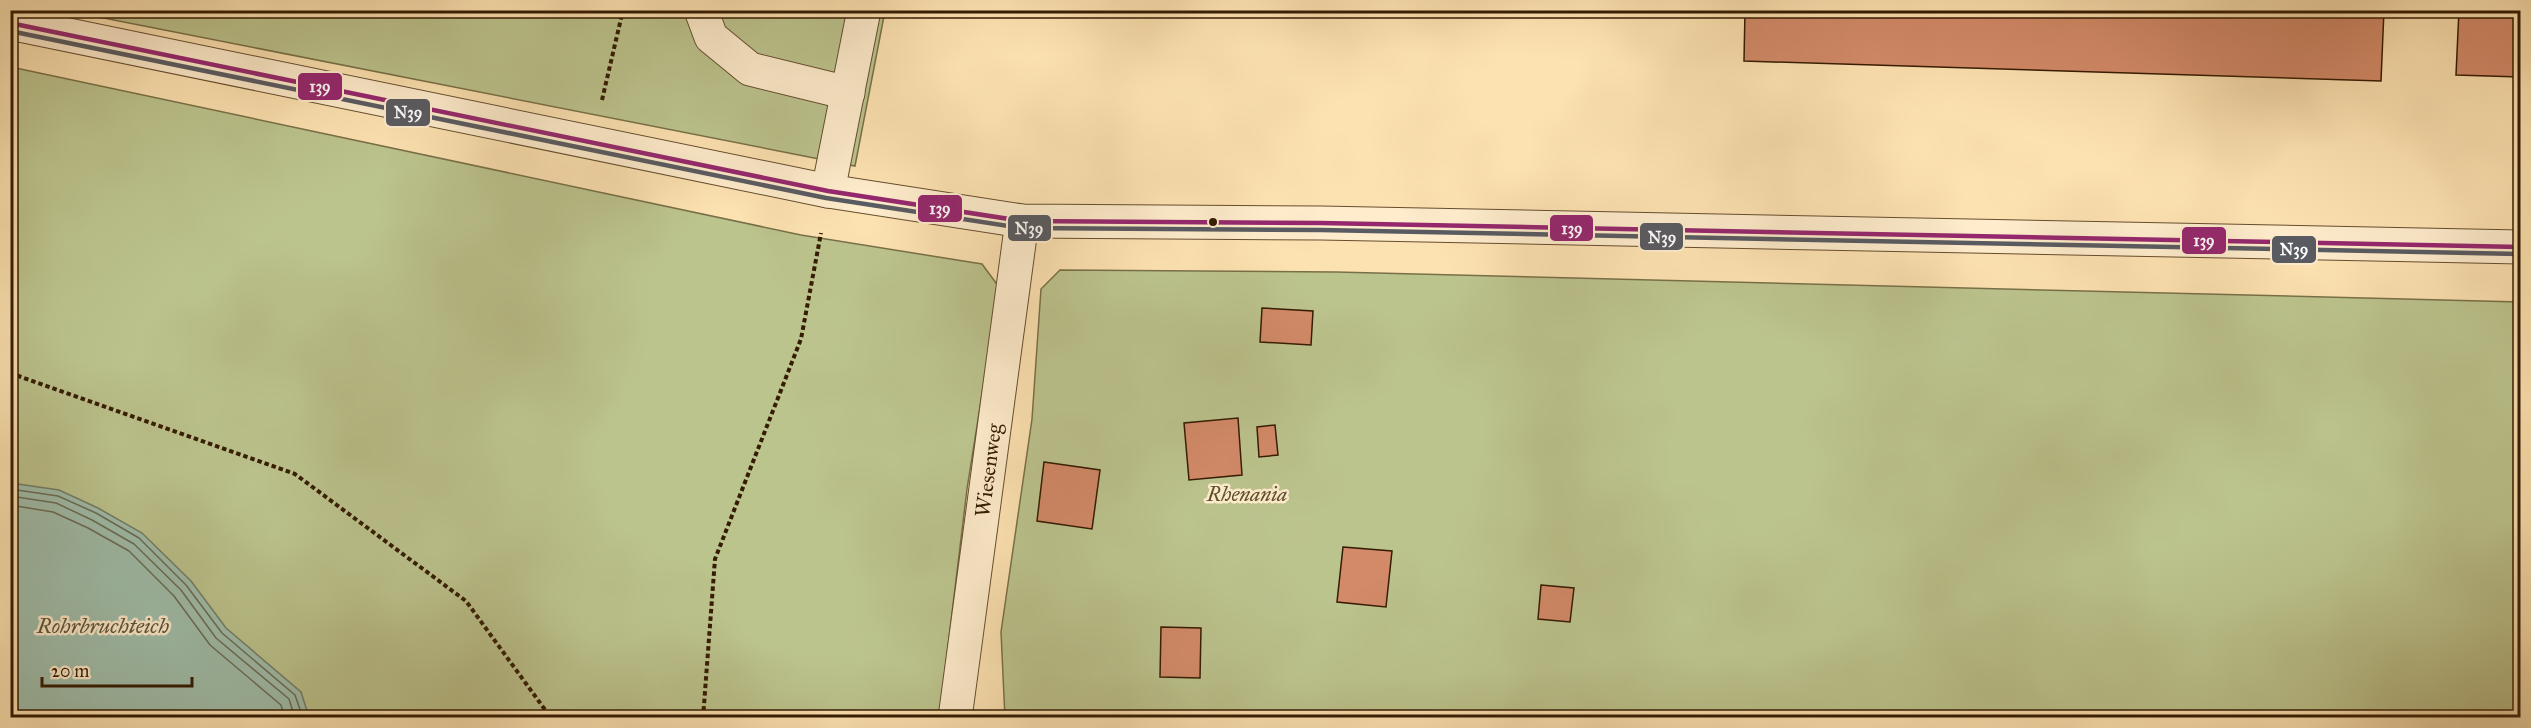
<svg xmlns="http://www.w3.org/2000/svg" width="2531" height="728" viewBox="0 0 2531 728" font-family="'IM FELL Great Primer',serif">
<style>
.green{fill:#bcc48e;stroke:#787048;stroke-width:1.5}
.water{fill:#9fbeab;stroke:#747d67;stroke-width:1.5}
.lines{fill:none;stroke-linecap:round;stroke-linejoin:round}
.shore{stroke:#6a6c56;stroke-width:1.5}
.building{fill:#d38a69;stroke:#341b02;stroke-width:1.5}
.minor-casing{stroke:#664d2e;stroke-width:35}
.path{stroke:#341b02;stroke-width:4;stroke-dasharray:4.5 3;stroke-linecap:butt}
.minor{stroke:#feeccc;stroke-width:33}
.bus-1-casing{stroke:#feeccc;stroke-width:9}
.bus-2-casing{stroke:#feeccc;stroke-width:9}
.bus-1{stroke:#95276e;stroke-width:4.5}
.bus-2{stroke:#595b62;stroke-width:4.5}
.bus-dot{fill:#341b02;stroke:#feeccc;stroke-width:2}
.labels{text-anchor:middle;stroke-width:5;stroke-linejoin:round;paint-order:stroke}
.street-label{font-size:21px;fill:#341b02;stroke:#feeccc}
.park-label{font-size:21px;font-style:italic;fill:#5d4e2c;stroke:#feeccc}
.water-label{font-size:22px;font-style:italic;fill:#59543d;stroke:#feeccc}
.line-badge{stroke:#feeccc;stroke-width:2}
.badge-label{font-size:16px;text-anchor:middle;font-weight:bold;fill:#fff}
</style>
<rect width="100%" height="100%" fill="#fde2b1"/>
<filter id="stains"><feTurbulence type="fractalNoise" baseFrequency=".00333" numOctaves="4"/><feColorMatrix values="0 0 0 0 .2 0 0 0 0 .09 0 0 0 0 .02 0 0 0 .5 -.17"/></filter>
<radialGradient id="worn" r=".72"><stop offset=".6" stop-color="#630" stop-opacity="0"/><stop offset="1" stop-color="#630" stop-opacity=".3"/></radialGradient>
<g class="green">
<path d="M68 11H885L855 166Z"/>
<path d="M11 67 801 235 982 264 999 287 967 489 942 696 943 717 11 718Z"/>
<path d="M1060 270 1336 272 2520 302V717L1005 718 1001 632 1032 419 1041 289Z"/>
</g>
<path class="water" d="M11 483 59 490 98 508 142 533 191 581 226 628 301 692 309 717H11Z"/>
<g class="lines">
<g class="shore">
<path d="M10 489 58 496 96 513 139 538 186 585 222 633 295 695 303 718"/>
<path d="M10 496 56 503 92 520 134 544 181 590 216 638 289 699 295 718"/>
<path d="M10 505 53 512 88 528 129 551 174 596 210 645 281 705 285 718"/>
</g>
</g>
<g class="building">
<path d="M1745 10H2384L2381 81 1744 61Z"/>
<path d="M2459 10H2520V77L2456 75Z"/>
<path d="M1262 308 1313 311 1311 345 1260 342Z"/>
<path d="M1238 418 1242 475 1189 480 1184 423Z"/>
<path d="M1275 425 1278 455 1259 457 1257 427Z"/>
<path d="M1044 462 1100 470 1092 529 1037 521Z"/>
<path d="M1343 547 1392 551 1386 607 1337 602Z"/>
<path d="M1541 585 1574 588 1570 622 1538 619Z"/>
<path d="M1161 627 1201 628 1200 678 1160 677Z"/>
</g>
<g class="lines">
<g class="minor-casing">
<g id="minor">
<path d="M701 10 711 37 750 69 848 93"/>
<path d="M10 23 828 191 1022 221 1321 223 2520 247"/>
<path d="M828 191 864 10"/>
<path id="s1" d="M955 718 1022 221"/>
</g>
</g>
<g class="path">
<path d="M602 100 623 10"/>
<path d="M10 373 295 474 466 601 551 718"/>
<path d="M703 718 715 559 801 339 821 233"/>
</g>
<use href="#minor" class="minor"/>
<g class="bus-1-casing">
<path id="bus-1" d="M10 23 828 191 1022 221 1321 223 2520 247"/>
</g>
<g class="bus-2-casing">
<path id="bus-2" d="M10 31 826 198 1021 228 1321 230 2520 254"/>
</g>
<use href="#bus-1" class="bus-1"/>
<use href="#bus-2" class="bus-2"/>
</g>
<circle class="bus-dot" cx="1213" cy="222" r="5"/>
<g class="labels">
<g class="street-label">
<text dy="7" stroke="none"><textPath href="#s1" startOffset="250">Wiesenweg</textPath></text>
</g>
<g class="park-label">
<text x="1247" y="501">Rhenania</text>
</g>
<g class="water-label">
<text x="103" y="633">Rohrbruchteich</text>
</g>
</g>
<g class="line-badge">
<rect x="297" y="72" width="46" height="29" rx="6" fill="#95276e"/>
<rect x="385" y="98" width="46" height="29" rx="6" fill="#595b62"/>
<rect x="917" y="194" width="46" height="29" rx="6" fill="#95276e"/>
<rect x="1549" y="214" width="45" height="28" rx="6" fill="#95276e"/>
<rect x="1007" y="214" width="45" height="28" rx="6" fill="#595b62"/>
<rect x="1639" y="222" width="45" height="29" rx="6" fill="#595b62"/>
<rect x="2181" y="226" width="46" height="29" rx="6" fill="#95276e"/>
<rect x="2271" y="235" width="46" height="29" rx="6" fill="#595b62"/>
</g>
<g class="badge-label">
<text x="320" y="92">139</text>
<text x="408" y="118">N39</text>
<text x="940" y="214">139</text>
<text x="1572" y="234">139</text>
<text x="1029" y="234">N39</text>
<text x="1662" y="243">N39</text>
<text x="2204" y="246">139</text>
<text x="2294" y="255">N39</text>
</g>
<rect width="2531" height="728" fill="none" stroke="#fde2b1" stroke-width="36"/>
<rect x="12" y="12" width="2507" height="704" fill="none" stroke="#341b02" stroke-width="3"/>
<rect x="18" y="18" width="2495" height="692" fill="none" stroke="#341b02" stroke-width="1.5"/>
<path d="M42 677v9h150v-9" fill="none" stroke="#341b02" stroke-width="3"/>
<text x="51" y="677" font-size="18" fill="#341b02" stroke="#feeccc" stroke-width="4.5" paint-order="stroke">20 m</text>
<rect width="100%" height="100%" filter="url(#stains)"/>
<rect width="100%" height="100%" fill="url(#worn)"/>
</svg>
